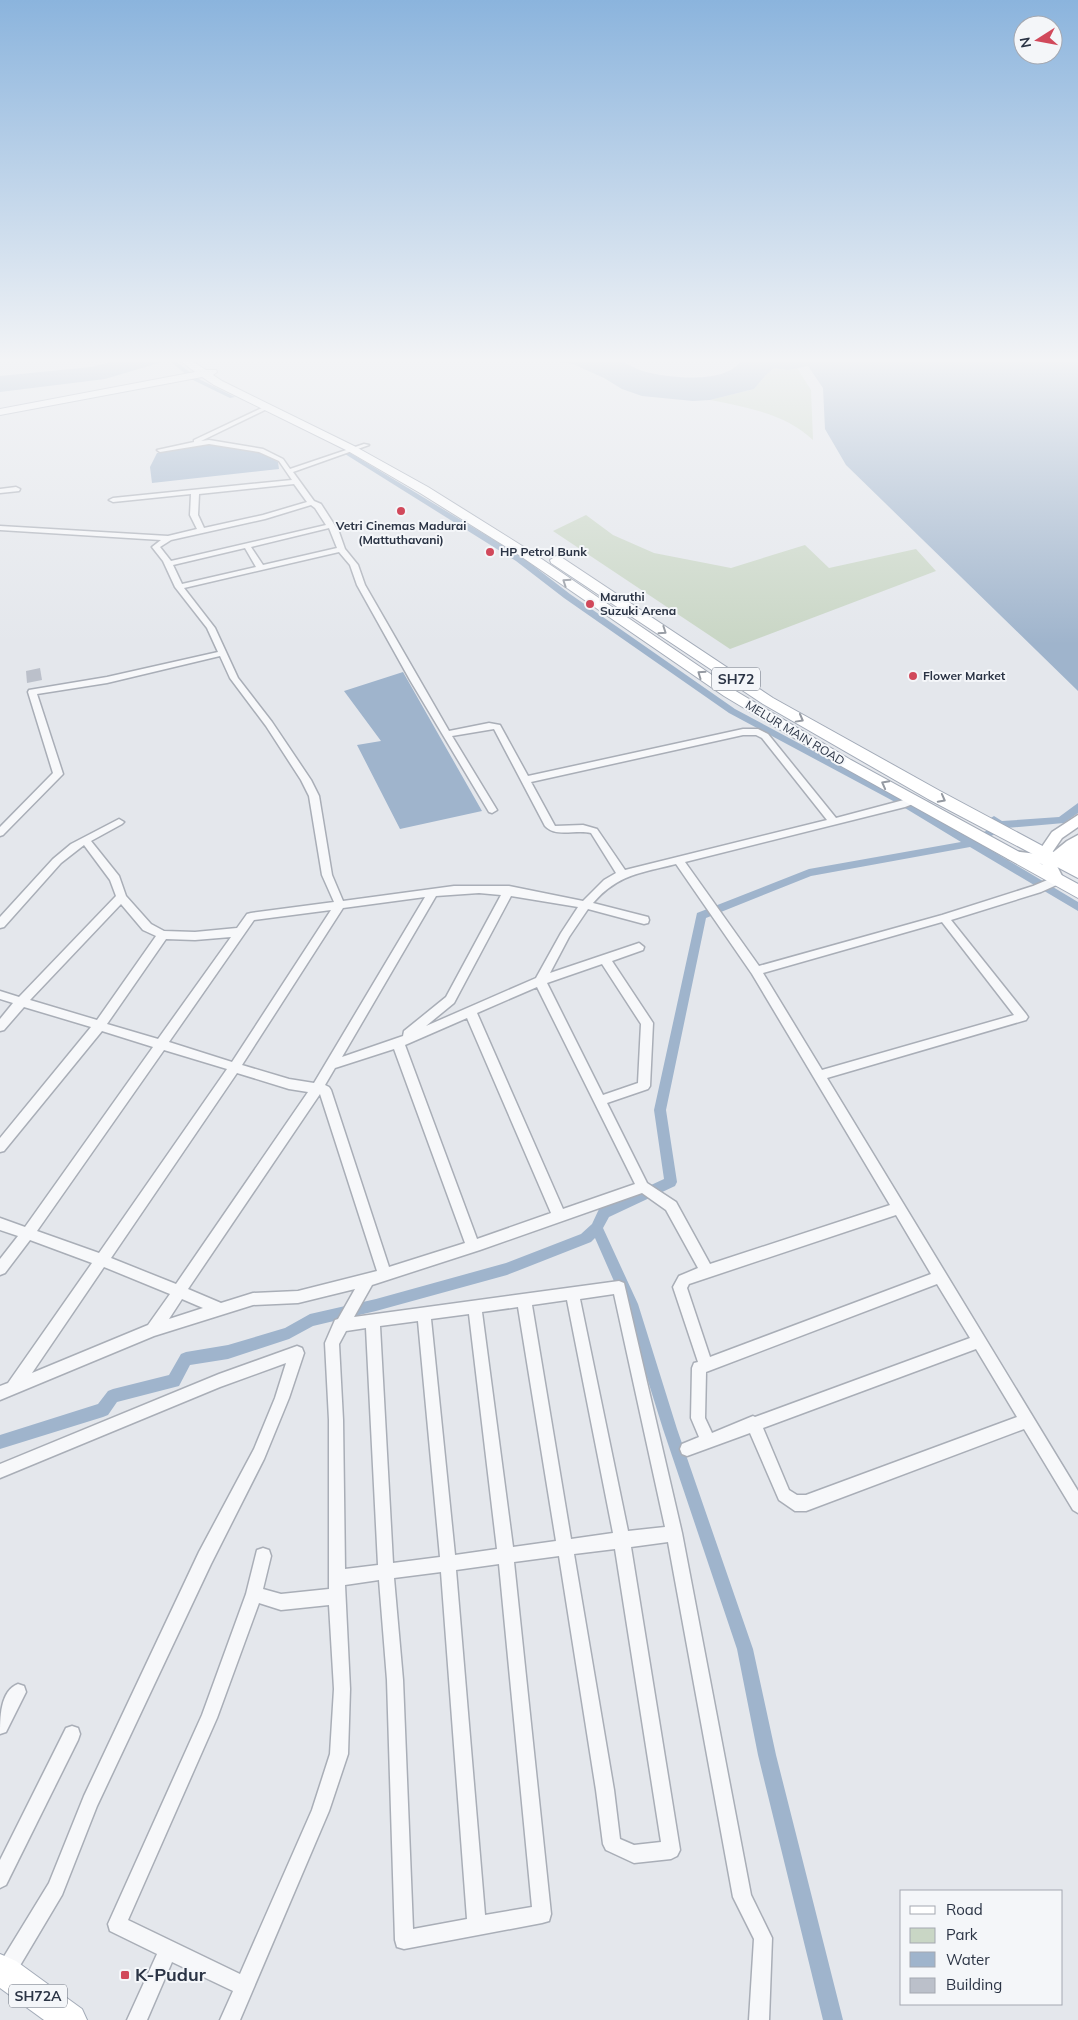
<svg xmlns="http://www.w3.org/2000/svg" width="1078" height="2020" viewBox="0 0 1078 2020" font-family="Mulish,sans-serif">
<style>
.green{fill:#c9d6c5}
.water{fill:#9fb4cc}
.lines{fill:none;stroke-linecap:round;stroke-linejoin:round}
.canal{fill:#9fb4cc;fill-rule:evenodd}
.building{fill:#bbc0ca}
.minor-casing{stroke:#a9aeb7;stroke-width:3}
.secondary-casing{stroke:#a9aeb7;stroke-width:3}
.primary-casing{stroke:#a3abb8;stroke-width:2}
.minor{fill:#f7f8fa;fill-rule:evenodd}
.secondary{fill:#fff;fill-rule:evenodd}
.primary{fill:#fff;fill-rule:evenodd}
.oneway{stroke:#959aa2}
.poi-dot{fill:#d1495b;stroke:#f4f6f9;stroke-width:2}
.labels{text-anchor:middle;stroke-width:4;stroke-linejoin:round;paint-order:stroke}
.far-poi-label{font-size:12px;font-weight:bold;fill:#2b3445;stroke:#f4f6f9;text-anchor:start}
.far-street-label{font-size:12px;fill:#2b3445;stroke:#f4f6f9}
.shield{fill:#f4f6f9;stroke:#676e7b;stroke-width:1}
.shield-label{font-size:14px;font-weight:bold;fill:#2b3445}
.near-poi-label{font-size:18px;font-weight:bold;fill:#2b3445;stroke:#f4f6f9;text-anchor:start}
</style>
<rect width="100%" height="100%" fill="#e4e7ec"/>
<g class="green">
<path d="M774 368 788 370 797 368 811 390 813 440C786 414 746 407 710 400L754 389 766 375Z"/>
<path d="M586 515 613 535 654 553 731 568 805 545 829 568 916 549 936 571 730 649 553 531Z"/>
</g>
<g class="water">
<path d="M110 362H162L105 379 0 392V376L91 367Z"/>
<path d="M560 362C574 362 610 359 621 362 630 364 637 370 646 372 670 378 724 384 740 362H1078V691L846 465 825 429 823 388 808 366 788 370 774 368 766 375 754 389 710 400 693 401 642 396 622 389 604 378 573 364Z"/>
<path d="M209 444 260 452 278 462 279 469 152 483 150 467 157 453Z"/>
<path d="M403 672 482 811 400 829 357 745 381 741 344 691Z"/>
<path d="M1078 803V813L1064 823 1006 828 989 819 994 816 1002 821 1059 817Z"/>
</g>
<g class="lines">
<g class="canal">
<path d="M171 362H177L197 378 235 397 230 398 193 380Z"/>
<path d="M347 451 522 557 570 594 735 709 901 798 971 839 1001 823H1007L1009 825 1007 827 979 843 1078 902V911L970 847 811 876 706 918 666 1110 677 1182 675 1186 609 1217 603 1228 638 1304 677 1429 753 1649 776 1755 843 2020H823L758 1755 737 1649 663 1429 624 1304 595 1238 591 1242 507 1275 376 1311 313 1326 289 1339 228 1359 190 1365 179 1386 117 1402 108 1415 103 1417 0 1449V1435L98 1404 108 1391 113 1389 169 1375 181 1354 186 1352 228 1345 285 1328 310 1314 376 1299 506 1263 581 1234 592 1224 599 1209 664 1179 654 1110 697 913 809 869 961 842 895 802 729 713 564 598 516 561 345 454V452Z"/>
</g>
</g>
<path class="building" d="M40 668 42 680 27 683 26 671Z"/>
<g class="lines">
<g class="minor-casing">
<g id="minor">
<path d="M264 407 269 408 201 441 209 440 263 449 283 459 290 469 364 444 369 445 293 472 314 501 321 504 339 532 345 549 358 565 365 585 449 731 489 723 500 725 528 776 743 729H758L768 734 836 818 915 797 918 798V802L905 807 685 862 759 966 942 915 1033 886 1057 876 1062 880 1061 883 1041 892 951 920 1026 1014 1028 1017 1026 1020 827 1078 1078 1491V1513L1073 1510 1024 1429 806 1511H795L779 1500 750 1433 687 1456 682 1454 680 1449 682 1444 699 1437 691 1418 692 1368 694 1363 698 1362 673 1287 679 1276 698 1268 666 1210 642 1193 480 1250 372 1285 354 1317 619 1281 624 1283 682 1533 751 1895 772 1938 769 2020H749L754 1939 733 1897 668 1542 631 1547 680 1850 677 1856 671 1859 634 1863 606 1850 603 1844 596 1790 559 1556 514 1562 551 1914 549 1921 542 1923 404 1949 397 1947 395 1940 387 1680 379 1580 345 1585 350 1689 348 1754 329 1811 240 2020H220L233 1991 172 1962 147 2020H127L157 1954 110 1931 108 1924 202 1715 246 1594 257 1550 263 1548 269 1550 271 1556 263 1589 281 1594 329 1589V1420L325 1343 335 1320 338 1319 355 1289 298 1303 253 1305 154 1336 0 1400V1386L8 1383 92 1263 30 1240 5 1273 0 1275V1259L18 1236 0 1230V1218L25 1227 153 1047 102 1031 4 1151 0 1152V1138L91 1027 24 1007 4 1030 0 1031V1019L13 1003 0 999V991L19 997 116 896 110 880 84 845 61 863 4 927 0 928V917L53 859 71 844 119 819 124 822 122 824 91 841 119 876 126 896 151 924 164 931 195 932 237 928 247 914 251 913 334 902 322 875 309 796 301 780 266 726 230 678 220 656 107 683 37 694 63 774 3 835 0 836V827L53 773 28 692 29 690 107 677 218 652 207 628 175 587 163 561 152 547 161 540 0 530V526L168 536 197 529 190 515 191 494 113 502 109 500 113 498 292 480 279 461 259 452 209 444 160 452 157 450 194 442V440ZM294 484 307 502 263 515 204 528 198 515 199 494ZM311 505 315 508 326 525 171 561 160 547 171 540 265 519ZM329 528 337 548 263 565 251 547ZM245 548 256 567 182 584 173 565ZM339 552 350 565 357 585 410 680 489 812 492 813 497 810 452 736 494 729 545 826C556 838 576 829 591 833L616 873 604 880 583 901 509 886H454L343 901 332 875 319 796 311 780 272 722 238 678 215 628 184 588ZM743 735H756L762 738 827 820 625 870 597 829 583 825 555 826 531 782ZM676 864 752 974 890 1205 710 1264 676 1202 647 1183 607 1103 648 1089 650 1086 653 1023 612 961 643 950 644 947 639 943 550 973 569 937 588 909 644 924 648 923 649 920 648 917 593 903C618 874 641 873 676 864ZM479 893 501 895 446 997 404 1031 403 1036 342 1057 436 896ZM511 896 578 907 561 933 536 978 426 1026 454 1003ZM425 897 314 1083 289 1079 242 1065 343 908ZM121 904 143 930 156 936 97 1020 30 1000ZM331 910 232 1062 169 1042 254 920ZM942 922 1014 1015 822 1070 763 973ZM231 937 158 1039 107 1024 166 939 195 940ZM602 964 641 1024 638 1083 603 1095 547 983ZM537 987 635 1184 563 1209 477 1013ZM467 1018 551 1213 477 1239 405 1045ZM394 1049 465 1243 389 1267 331 1090 329 1087 325 1085 335 1068ZM164 1050 227 1069 99 1253 37 1231ZM237 1073 289 1089 308 1092 176 1284 111 1258ZM320 1094 377 1271 298 1291 253 1293 221 1303 188 1289ZM896 1215 931 1274 710 1357 687 1288 689 1284ZM104 1267 170 1294 148 1325 32 1373ZM937 1284 970 1338 755 1417 753 1416 712 1433 705 1418 706 1372ZM614 1294 665 1527 628 1531 580 1299ZM182 1299 203 1308 169 1319ZM567 1300 613 1533 571 1539 532 1305ZM518 1307 556 1541 513 1547 482 1312ZM469 1314 497 1549 455 1555 431 1319ZM418 1321 440 1557 393 1563 380 1326ZM366 1328 378 1565 345 1569 343 1420 339 1344 346 1331ZM976 1349 1017 1417 806 1495H797L789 1490 763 1428ZM615 1549 661 1842 634 1845 620 1839 614 1790 574 1554ZM499 1564 532 1907 485 1915 456 1570ZM441 1572 467 1919 413 1929 403 1680 394 1578ZM259 1603 281 1610 329 1605 334 1689 330 1754 312 1810 240 1974 128 1920 217 1718Z"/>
<path d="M16 487 20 489 19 491 0 493V489Z"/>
<path d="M297 1346 302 1348 304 1353 289 1398 264 1459 211 1564 97 1806 62 1895 12 1979 5 1981 0 1979V1963L49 1883 84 1796 199 1552 254 1449 275 1398 286 1363 220 1387 0 1478V1464L219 1374Z"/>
<path d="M18 1684 24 1686 26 1692 6 1732 0 1734C0 1718 0 1691 18 1684Z"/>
<path d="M72 1726 78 1728 80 1734 78 1740 6 1885 0 1888V1860L66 1728Z"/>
</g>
</g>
<g class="secondary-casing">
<path id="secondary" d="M1078 815V827L1062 838 1051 854 1067 841 1078 835V873L1073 872 1065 859 1056 864 1064 880 1062 884 1057 885 1052 884 1042 864 1008 859 1006 856 1008 853 1013 851 1037 854 1052 832Z"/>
</g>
<g class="primary-casing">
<g id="primary">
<path d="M182 362H193L206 370H216L217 372 213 375 222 381 356 447 428 487 527 549 734 690 851 760 1078 884V898L841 766 724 696 519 555 420 493 348 451 214 385 202 377 0 415V409L195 372Z"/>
<path d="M556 556 561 557 773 698 940 791 1078 865V878L928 799 763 704 551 563 550 560Z"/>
<path d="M0 1954 16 1961 82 2009 87 2020H44L0 1988Z"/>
</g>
</g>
<use href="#minor" class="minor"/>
<use href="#secondary" class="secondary"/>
<use href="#primary" class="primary"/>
</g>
<defs><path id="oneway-chevron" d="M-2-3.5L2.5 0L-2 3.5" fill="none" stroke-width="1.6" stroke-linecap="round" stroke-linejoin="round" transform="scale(1.25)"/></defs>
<g class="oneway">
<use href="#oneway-chevron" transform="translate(566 582) rotate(-146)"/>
<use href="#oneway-chevron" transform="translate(663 631) rotate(34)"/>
<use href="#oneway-chevron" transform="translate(701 674) rotate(-145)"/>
<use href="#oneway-chevron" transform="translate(800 719) rotate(29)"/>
<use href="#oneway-chevron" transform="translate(885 784) rotate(-152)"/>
<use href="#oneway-chevron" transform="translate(942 799) rotate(28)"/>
</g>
<linearGradient id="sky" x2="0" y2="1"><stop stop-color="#8bb4dd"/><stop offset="0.56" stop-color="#f3f4f6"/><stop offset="1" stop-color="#f3f4f6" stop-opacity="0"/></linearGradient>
<rect width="1078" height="644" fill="url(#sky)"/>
<g class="poi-dot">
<circle cx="401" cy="511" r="5"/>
<circle cx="490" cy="552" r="5"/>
<circle cx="590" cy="604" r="5"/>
<circle cx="913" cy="676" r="5"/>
<rect x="120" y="1970" width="10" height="10" rx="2.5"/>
</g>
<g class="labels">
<g class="far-poi-label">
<text x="401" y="530" text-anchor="middle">Vetri Cinemas Madurai<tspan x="401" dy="14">(Mattuthavani)</tspan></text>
<text x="500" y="556">HP Petrol Bunk</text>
<text x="600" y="601">Maruthi<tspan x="600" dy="14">Suzuki Arena</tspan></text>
<text x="923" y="680">Flower Market</text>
</g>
<g class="far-street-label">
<text transform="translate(795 733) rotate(31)" y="4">MELUR MAIN ROAD</text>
</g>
<g class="shield">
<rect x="712" y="667.5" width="48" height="23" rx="4"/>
<rect x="9" y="1984.5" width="58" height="23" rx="4"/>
</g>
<g class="shield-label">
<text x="736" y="684">SH72</text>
<text x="38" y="2001">SH72A</text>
</g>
<g class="near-poi-label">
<text x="135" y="1981">K-Pudur</text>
</g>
</g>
<rect x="900" y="1890" width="162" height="115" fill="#f4f6f9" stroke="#a4a8b1"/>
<rect x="910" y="1906" width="25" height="8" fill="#ffffff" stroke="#a4a8b1"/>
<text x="946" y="1915" font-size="15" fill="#2b3445">Road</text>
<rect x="910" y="1928" width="25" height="15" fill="#c9d6c5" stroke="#a4a8b1"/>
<text x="946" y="1940" font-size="15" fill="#2b3445">Park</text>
<rect x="910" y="1952" width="25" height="15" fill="#9fb4cc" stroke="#a4a8b1"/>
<text x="946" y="1965" font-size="15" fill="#2b3445">Water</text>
<rect x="910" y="1978" width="25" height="15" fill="#bbc0ca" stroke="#a4a8b1"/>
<text x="946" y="1990" font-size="15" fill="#2b3445">Building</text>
<g transform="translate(1038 40) rotate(259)"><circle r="24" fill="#f4f6f9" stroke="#a4a8b1"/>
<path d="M0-4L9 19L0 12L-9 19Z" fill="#d1495b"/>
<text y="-8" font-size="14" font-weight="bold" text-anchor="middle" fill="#2b3445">N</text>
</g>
</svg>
